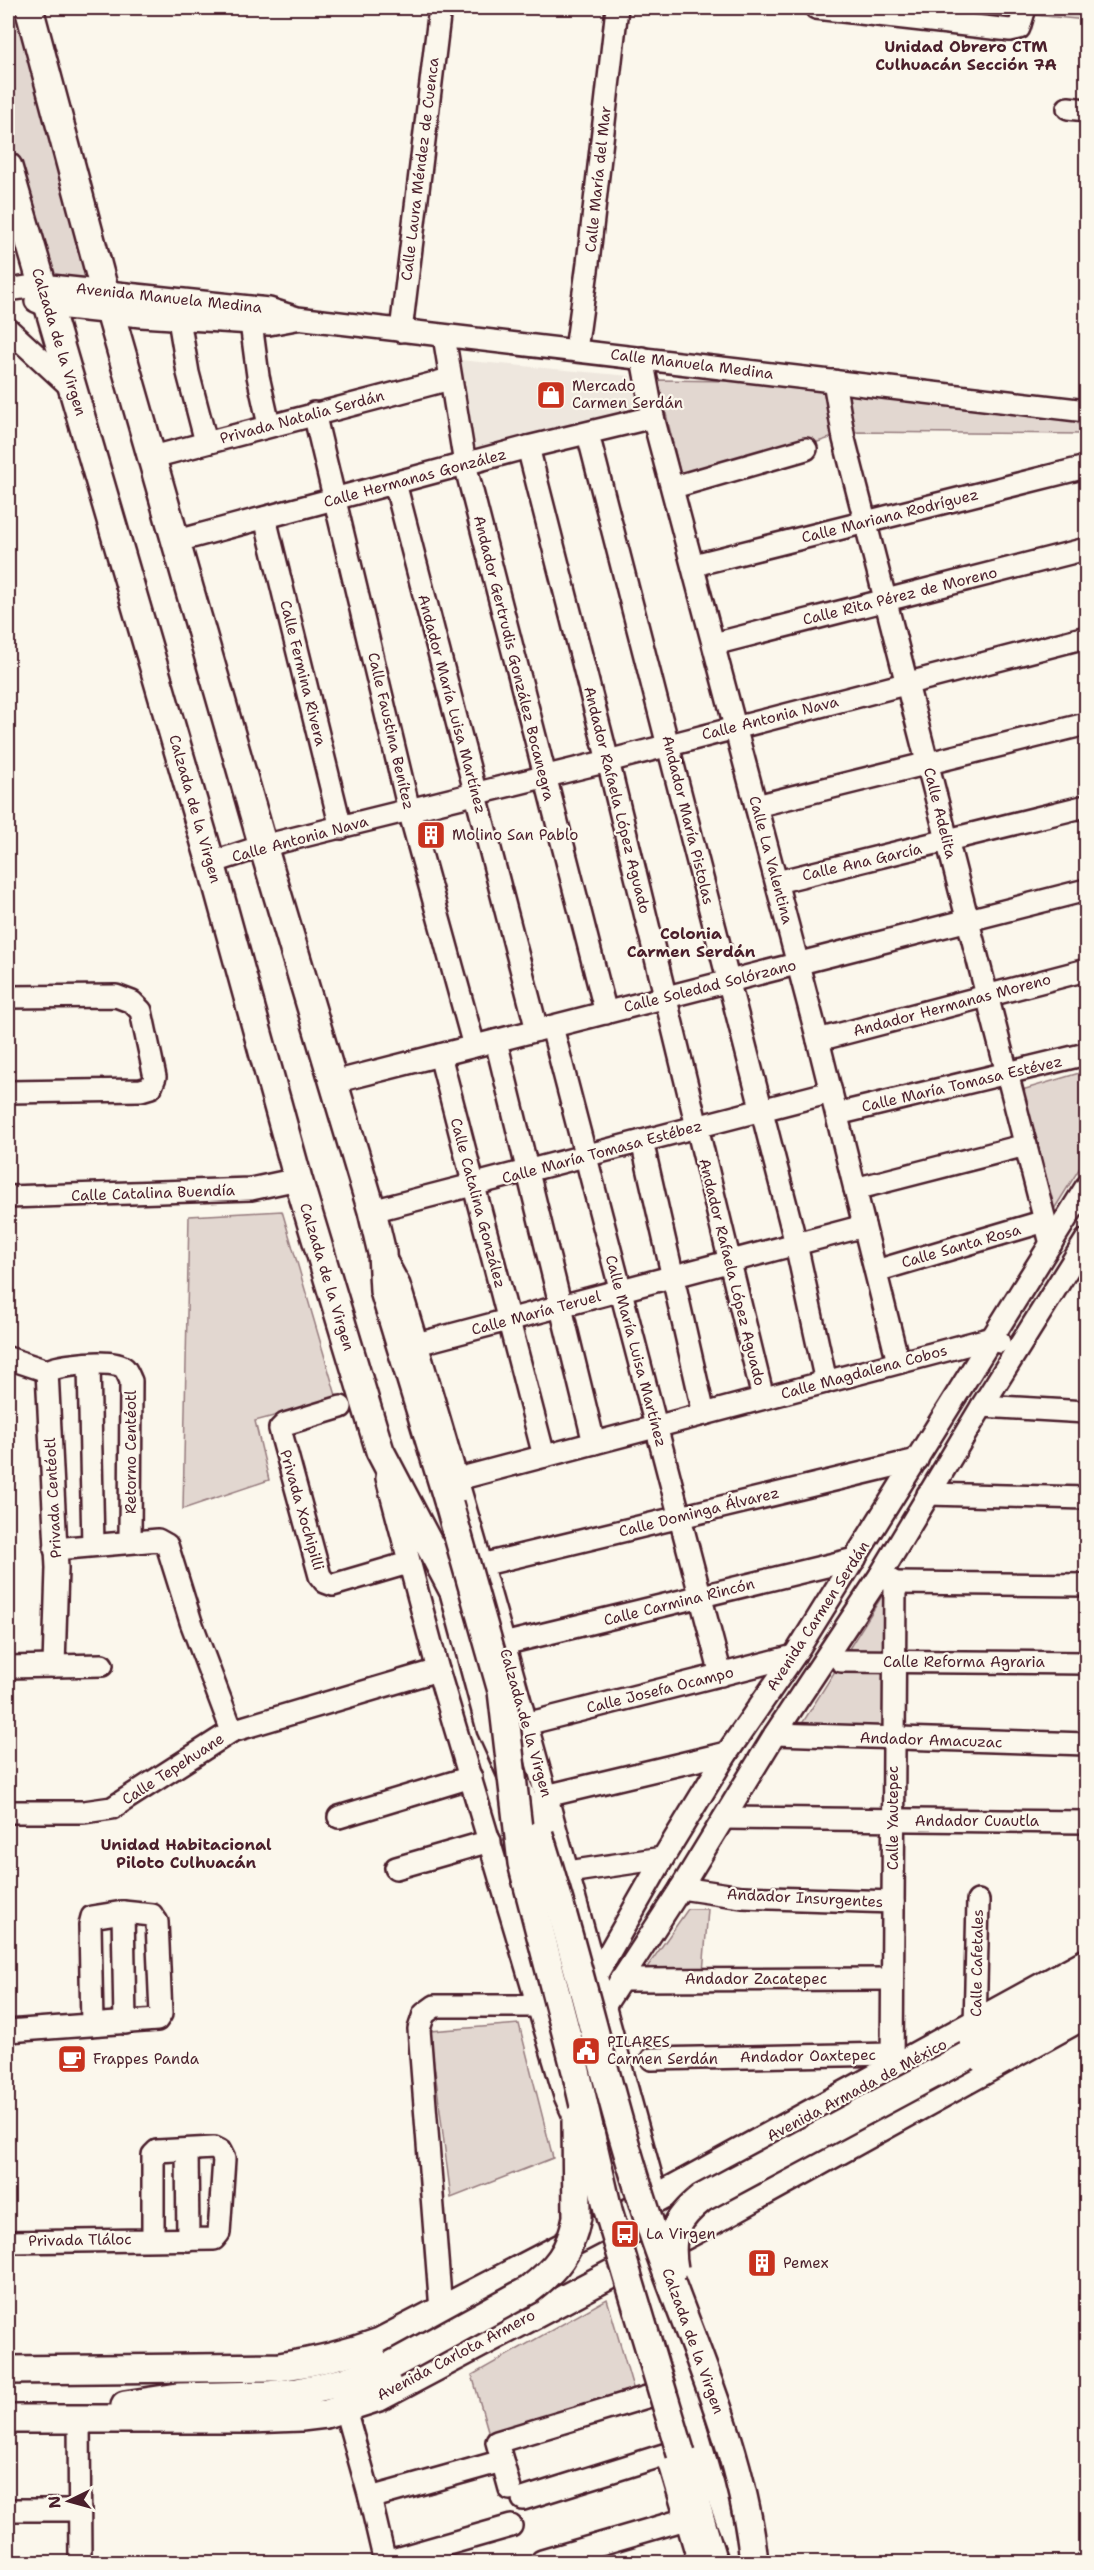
<svg xmlns="http://www.w3.org/2000/svg" width="1094" height="2570" viewBox="0 0 1094 2570" font-family="'Shantell Sans',sans-serif">
<style>
.built{fill:#eee7de}
.green{fill:#e2d7d0;stroke:#967b7e;stroke-width:1.5}
.lines{fill:none;stroke-linecap:round;stroke-linejoin:round}
.minor-casing{stroke:#4a1f2b;stroke-width:26}
.major-casing{stroke:#4a1f2b;stroke-width:32}
.minor{stroke:#fbf7ec;stroke-width:21}
.major{stroke:#fbf7ec;stroke-width:27}
.major-bridge-casing{stroke:#4a1f2b;stroke-width:32;stroke-linecap:butt}
.major-bridge{stroke:#fbf7ec;stroke-width:27}
.labels{text-anchor:middle;stroke-width:4.5;stroke-linejoin:round;paint-order:stroke}
.street-label{font-size:15px;fill:#4a1f2b;stroke:#fbf7ec}
.poi-label{font-size:15px;fill:#4a1f2b;stroke:#fbf7ec;text-anchor:start}
.neighbourhood-label{font-size:16px;font-weight:bold;fill:#4a1f2b;stroke:#fbf7ec}
</style>
<rect width="100%" height="100%" fill="#fbf7ec"/>
<filter id="ink" filterUnits="userSpaceOnUse"><feTurbulence type="fractalNoise" baseFrequency=".0167" numOctaves="2"/><feDisplacementMap in="SourceGraphic" scale="12" xChannelSelector="R" yChannelSelector="G"/><feConvolveMatrix kernelMatrix="1 2 1 2 8 2 1 2 1" color-interpolation-filters="sRGB"/></filter>
<g filter="url(#ink)">
<path class="built" d="M459 360 630 376 640 412 477 452Z"/>
<g class="green">
<path d="M8 8H18L96 281 48 279 8 130Z"/>
<path d="M1035 8H1086V20L1034 15Z"/>
<path d="M658 380 805 382 1075 415 1082 434 849 432 805 446 681 477Z"/>
<path d="M1086 1071V1158L1051 1214 1022 1090Z"/>
<path d="M282 1211 337 1399 255 1421 269 1480 183 1509 189 1216Z"/>
<path d="M887 1588 891 1734 798 1730Z"/>
<path d="M688 1909H708L703 1973 641 1976Z"/>
<path d="M519 2024 553 2158 451 2198 430 2031Z"/>
<path d="M607 2299 636 2398 491 2441 472 2375Z"/>
</g>
<g class="lines">
<g class="minor-casing">
<g id="minor">
<path d="M816 8 1010 30 1019 28 1025 8"/>
<path d="M1068 108 1086 110"/>
<path d="M8 290 41 285 269 309 297 318 1086 411"/>
<path d="M36 301 48 306 141 316 269 324 296 319"/>
<path d="M179 319 188 373 206 442"/>
<path d="M251 323 258 376 269 425"/>
<path d="M8 329 72 388"/>
<path d="M401 331 440 8"/>
<path d="M444 336 465 464 606 1013"/>
<path d="M576 350 588 263 617 8"/>
<path d="M642 358 653 417 818 1040 898 1362"/>
<path d="M834 381 844 439 1051 1244"/>
<path d="M314 413 409 810 474 1046"/>
<path d="M588 434 796 1244 826 1382"/>
<path d="M528 447 608 761 763 1398"/>
<path d="M153 457 450 379"/>
<path d="M395 483 537 1030"/>
<path d="M674 487 806 449"/>
<path d="M265 518 341 828"/>
<path d="M177 541 528 447 653 417"/>
<path d="M694 565 1086 467"/>
<path d="M714 644 1086 549"/>
<path d="M756 806 1086 724"/>
<path d="M211 863 263 846 608 761 1086 637"/>
<path d="M777 882 1086 806"/>
<path d="M8 997 116 996 132 1002 141 1011 155 1077 151 1087 141 1090 8 1092"/>
<path d="M552 1027 721 1675"/>
<path d="M818 1040 1086 970"/>
<path d="M496 1041 594 1443"/>
<path d="M440 1055 544 1456"/>
<path d="M334 1082 1086 890"/>
<path d="M837 1114 1086 1054"/>
<path d="M642 1141 704 1414"/>
<path d="M855 1189 1026 1145"/>
<path d="M8 1197 251 1189 298 1179"/>
<path d="M372 1211 831 1092"/>
<path d="M384 1257 399 1285C491 1587 573 1893 657 2198"/>
<path d="M876 1271 1045 1221"/>
<path d="M417 1344 864 1226"/>
<path d="M8 1358 47 1371"/>
<path d="M89 1365 93 1545"/>
<path d="M47 1371 57 1568 54 1666"/>
<path d="M47 1371C60 1365 113 1358 124 1368 127 1371 129 1377 131 1381L130 1542"/>
<path d="M982 1406 1086 1412"/>
<path d="M341 1407 285 1424 280 1429 320 1576 325 1582 333 1585 408 1563"/>
<path d="M387 1478 438 1670 565 2096 581 2132"/>
<path d="M458 1479 992 1338 999 1342"/>
<path d="M928 1494 1086 1498"/>
<path d="M55 1549 158 1540 167 1545 191 1622 232 1731"/>
<path d="M481 1565 917 1460"/>
<path d="M881 1574 895 1583 892 2071"/>
<path d="M895 1583 1086 1585"/>
<path d="M503 1644 855 1559"/>
<path d="M841 1661 1086 1663"/>
<path d="M8 1667 102 1665"/>
<path d="M526 1724 794 1656"/>
<path d="M775 1734 1086 1744"/>
<path d="M546 1796 727 1753"/>
<path d="M8 1812H84L112 1808 232 1731 438 1670"/>
<path d="M339 1817 471 1777"/>
<path d="M724 1818 1086 1822"/>
<path d="M396 1868 490 1841"/>
<path d="M568 1872 663 1858"/>
<path d="M681 1888 742 1897 893 1902"/>
<path d="M123 1912 125 2023"/>
<path d="M620 1980 892 1979"/>
<path d="M605 2005 681 1888 775 1734 881 1574 982 1406 1086 1240"/>
<path d="M975 2026 978 1901"/>
<path d="M8 2031 157 2020 161 2014 157 1922 152 1915 123 1912 92 1917 90 1925 92 2025"/>
<path d="M552 2046 597 1974 663 1858 727 1753 794 1656 1086 1187"/>
<path d="M652 2059 892 2054"/>
<path d="M187 2150 188 2240"/>
<path d="M8 2242 214 2239 219 2233 224 2159 220 2151 214 2148 157 2151 153 2155V2239"/>
<path d="M641 2258 683 2383 709 2473 743 2562"/>
<path d="M441 2310 419 2029 424 2014 435 2006H539"/>
<path d="M345 2409 370 2498 385 2562"/>
<path d="M79 2418 80 2562"/>
<path d="M668 2457 699 2562"/>
<path d="M510 2489 497 2442 650 2396"/>
<path d="M370 2498 502 2461"/>
<path d="M523 2499 667 2454"/>
<path d="M8 2510H80"/>
<path d="M542 2561 686 2519"/>
<path d="M385 2562 511 2526"/>
</g>
</g>
<g class="major-casing">
<g id="major">
<path d="M29 8 110 312 263 846 372 1211 382 1253 384 1291 449 1504"/>
<path d="M8 167 211 863 298 1179 380 1451 454 1592 491 1729 539 1835"/>
<path d="M967 2056 1069 2001 1086 1989"/>
<path d="M8 2370 279 2367C315 2362 347 2354 380 2342L657 2198 1086 1963"/>
<path d="M125 2405 178 2397 268 2395 298 2392 343 2382 392 2365"/>
<path d="M8 2419H249L301 2417 326 2414 379 2397 706 2224 1086 2014"/>
<path d="M681 2454 713 2562"/>
</g>
</g>
<use href="#minor" class="minor"/>
<use href="#major" class="major"/>
<g class="major-bridge-casing">
<g id="major-bridge">
<path d="M449 1504 502 1691 522 1863 576 2071 608 2210 681 2454"/>
<path d="M539 1835C582 1969 610 2109 656 2242 693 2347 743 2451 754 2562"/>
<path d="M674 2269C668 2234 676 2219 702 2198L967 2056"/>
<path d="M392 2365 529 2290C557 2268 570 2253 577 2217L576 2120"/>
</g>
</g>
<use href="#major-bridge" class="major-bridge"/>
</g>
</g>
<defs>
<g id="shop-square" transform="scale(1.5)"><rect x="-9" y="-9" width="18" height="18" rx="4" fill="#c8321e" stroke="#fbf7ec"/><path d="M-5-2.5h2.3a2.7 3.5 0 0 1 5.4 0H5L5.5 6h-11ZM-1.5-2.5h3a1.5 2.3 0 0 0-3 0Z" fill="#fff"/></g>
<g id="building-square" transform="scale(1.5)"><rect x="-9" y="-9" width="18" height="18" rx="4" fill="#c8321e" stroke="#fbf7ec"/><path d="M-4-6H4V6H1V3H-1V6H-4ZM-2.5-4.3h1.7v1.8h-1.7ZM.8-4.3h1.7v1.8H.8ZM-2.5-1h1.7V.8h-1.7ZM.8-1h1.7V.8H.8Z" fill="#fff"/></g>
<g id="civic-square" transform="scale(1.5)"><rect x="-9" y="-9" width="18" height="18" rx="4" fill="#c8321e" stroke="#fbf7ec"/><path d="M-.6-6.5H3V-4.5H.6V-3L4-1V1h2V6H-6V1h2V-1L-.6-3ZM-1.2 2.5V6h2.4V2.5Z" fill="#fff"/></g>
<g id="cafe-square" transform="scale(1.5)"><rect x="-9" y="-9" width="18" height="18" rx="4" fill="#c8321e" stroke="#fbf7ec"/><path d="M-5.5-4.5H6V0H3Q3 3.5 0 3.5H-2.5Q-5.5 3.5-5.5 0ZM3-3.2v2h1.7v-2ZM-6 4.5H4V6H-6Z" fill="#fff"/></g>
<g id="bus-square" transform="scale(1.5)"><rect x="-9" y="-9" width="18" height="18" rx="4" fill="#c8321e" stroke="#fbf7ec"/><path d="M-5-6H5V4H4V6H2V4H-2V6H-4V4H-5ZM-3.5-4V0h7V-4ZM-3.5 1.2v1.5H-2V1.2ZM2 1.2v1.5H3.5V1.2Z" fill="#fff"/></g>
</defs>
<g fill-rule="evenodd">
<use href="#shop-square" x="551" y="395"/>
<use href="#building-square" x="431" y="835"/>
<use href="#civic-square" x="586" y="2051"/>
<use href="#cafe-square" x="72" y="2059"/>
<use href="#bus-square" x="625" y="2234"/>
<use href="#building-square" x="762" y="2263"/>
</g>
<g class="labels">
<g class="street-label">
<text transform="translate(420 169) rotate(-83)" y="5">Calle Laura Méndez de Cuenca</text>
<text transform="translate(598 179) rotate(-84)" y="5">Calle María del Mar</text>
<text transform="translate(169 298) rotate(6)" y="5">Avenida Manuela Medina</text>
<text transform="translate(59 342) rotate(73)" y="5">Calzada de la Virgen</text>
<text transform="translate(692 364) rotate(7)" y="5">Calle Manuela Medina</text>
<text transform="translate(302 417) rotate(-15)" y="5">Privada Natalia Serdán</text>
<text transform="translate(415 478) rotate(-15)" y="5">Calle Hermanas González</text>
<text transform="translate(890 516) rotate(-14)" y="5">Calle Mariana Rodríguez</text>
<text transform="translate(900 596) rotate(-14)" y="5">Calle Rita Pérez de Moreno</text>
<text transform="translate(514 658) rotate(76)" y="5">Andador Gertrudis González Bocanegra</text>
<text transform="translate(303 673) rotate(76)" y="5">Calle Fermina Rivera</text>
<text transform="translate(452 704) rotate(75)" y="5">Andador María Luisa Martínez</text>
<text transform="translate(770 718) rotate(-14)" y="5">Calle Antonia Nava</text>
<text transform="translate(391 731) rotate(77)" y="5">Calle Faustina Benítez</text>
<text transform="translate(617 800) rotate(76)" y="5">Andador Rafaela López Aguado</text>
<text transform="translate(195 809) rotate(74)" y="5">Calzada de la Virgen</text>
<text transform="translate(940 813) rotate(76)" y="5">Calle Adelita</text>
<text transform="translate(688 820) rotate(76)" y="5">Andador María Pistolas</text>
<text transform="translate(300 839) rotate(-15)" y="5">Calle Antonia Nava</text>
<text transform="translate(771 860) rotate(75)" y="5">Calle La Valentina</text>
<text transform="translate(862 862) rotate(-13)" y="5">Calle Ana García</text>
<text transform="translate(710 986) rotate(-14)" y="5">Calle Soledad Solórzano</text>
<text transform="translate(952 1005) rotate(-15)" y="5">Andador Hermanas Moreno</text>
<text transform="translate(962 1084) rotate(-13)" y="5">Calle María Tomasa Estévez</text>
<text transform="translate(602 1152) rotate(-15)" y="5">Calle María Tomasa Estébez</text>
<text transform="translate(153 1193) rotate(-2)" y="5">Calle Catalina Buendía</text>
<text transform="translate(478 1203) rotate(75)" y="5">Calle Catalina González</text>
<text transform="translate(961 1246) rotate(-16)" y="5">Calle Santa Rosa</text>
<text transform="translate(732 1272) rotate(76)" y="5">Andador Rafaela López Aguado</text>
<text transform="translate(327 1277) rotate(73)" y="5">Calzada de la Virgen</text>
<text transform="translate(536 1313) rotate(-15)" y="5">Calle María Teruel</text>
<text transform="translate(636 1351) rotate(75)" y="5">Calle María Luisa Martínez</text>
<text transform="translate(864 1372) rotate(-15)" y="5">Calle Magdalena Cobos</text>
<text transform="translate(131 1452) rotate(-90)" y="5">Retorno Centéotl</text>
<text transform="translate(53 1498) rotate(-93)" y="5">Privada Centéotl</text>
<text transform="translate(302 1510) rotate(74)" y="5">Privada Xochipilli</text>
<text transform="translate(699 1512) rotate(-14)" y="5">Calle Dominga Álvarez</text>
<text transform="translate(679 1602) rotate(-14)" y="5">Calle Carmina Rincón</text>
<text transform="translate(818 1616) rotate(-57)" y="5">Avenida Carmen Serdán</text>
<text x="964" y="1667">Calle Reforma Agraria</text>
<text transform="translate(660 1690) rotate(-14)" y="5">Calle Josefa Ocampo</text>
<text transform="translate(526 1723) rotate(74)" y="5">Calzada de la Virgen</text>
<text transform="translate(931 1740) rotate(2)" y="5">Andador Amacuzac</text>
<text transform="translate(173 1769) rotate(-33)" y="5">Calle Tepehuane</text>
<text transform="translate(893 1818) rotate(-90)" y="5">Calle Yautepec</text>
<text x="977" y="1826">Andador Cuautla</text>
<text transform="translate(805 1898) rotate(3)" y="5">Andador Insurgentes</text>
<text transform="translate(977 1963) rotate(-89)" y="5">Calle Cafetales</text>
<text x="756" y="1984">Andador Zacatepec</text>
<text transform="translate(808 2056) rotate(-1)" y="5">Andador Oaxtepec</text>
<text transform="translate(857 2090) rotate(-28)" y="5">Avenida Armada de México</text>
<text transform="translate(80 2240) rotate(-1)" y="5">Privada Tláloc</text>
<text transform="translate(693 2341) rotate(70)" y="5">Calzada de la Virgen</text>
<text transform="translate(456 2355) rotate(-28)" y="5">Avenida Carlota Armero</text>
</g>
<g class="poi-label">
<text x="572" y="391">Mercado<tspan x="572" dy="17">Carmen Serdán</tspan></text>
<text x="452" y="840">Molino San Pablo</text>
<text x="607" y="2047">PILARES<tspan x="607" dy="17">Carmen Serdán</tspan></text>
<text x="93" y="2064">Frappes Panda</text>
<text x="646" y="2239">La Virgen</text>
<text x="783" y="2268">Pemex</text>
</g>
<g class="neighbourhood-label">
<text x="966" y="52">Unidad Obrero CTM<tspan x="966" dy="18">Culhuacán Sección 7A</tspan></text>
<text x="691" y="939">Colonia<tspan x="691" dy="18">Carmen Serdán</tspan></text>
<text x="186" y="1850">Unidad Habitacional<tspan x="186" dy="18">Piloto Culhuacán</tspan></text>
</g>
</g>
<rect width="1094" height="2570" fill="none" stroke="#fbf7ec" stroke-width="30"/>
<rect x="15" y="15" width="1064" height="2540" fill="none" stroke="#4a1f2b" stroke-width="2" filter="url(#ink)"/>
<g transform="translate(69 2501) rotate(265)" stroke="#fbf7ec" stroke-width="4.5" paint-order="stroke">
<path d="M0-4.5L10 22L0 15L-10 22Z" fill="#4a1f2b"/>
<text y="-9" font-size="16" font-weight="bold" text-anchor="middle" fill="#4a1f2b">N</text>
</g>
</svg>
